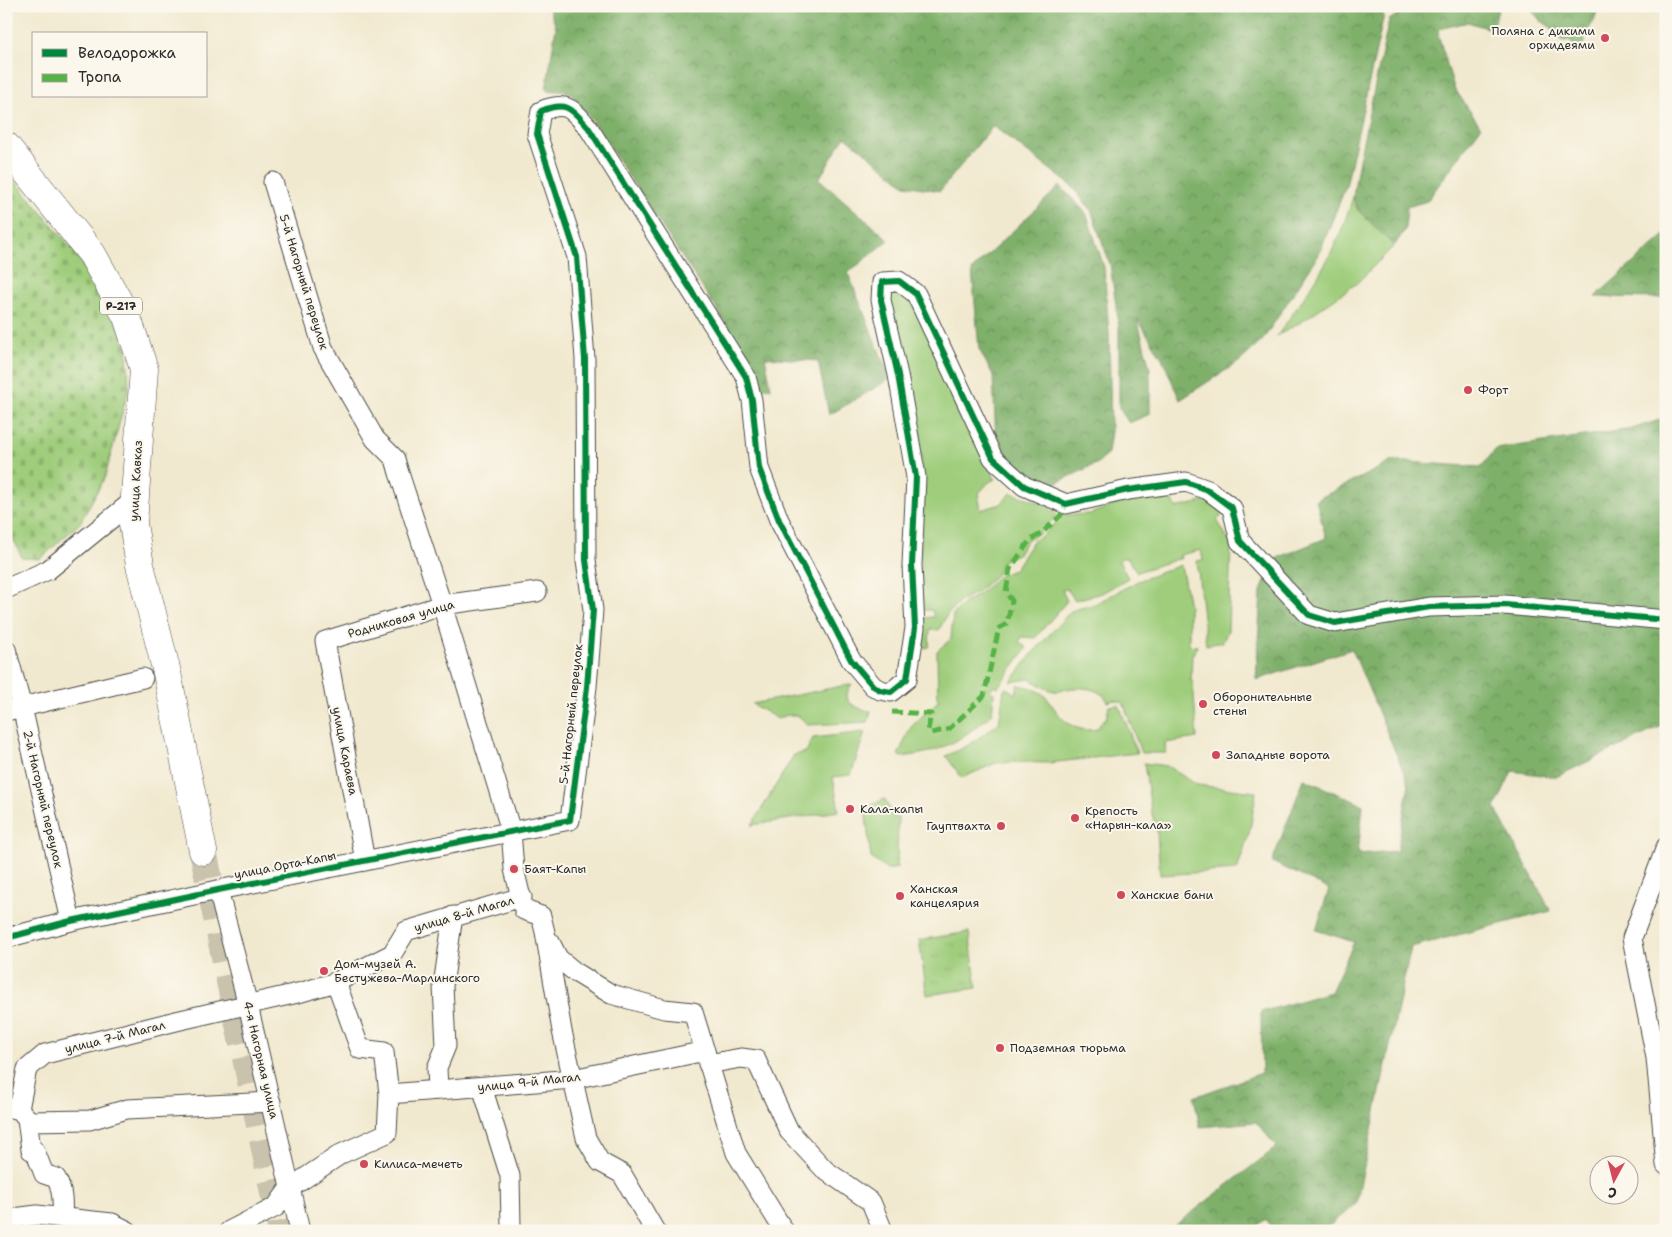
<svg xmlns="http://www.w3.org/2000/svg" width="1672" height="1237" viewBox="0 0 1672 1237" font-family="'Shantell Sans',sans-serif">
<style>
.green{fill:#9fcd7b;stroke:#657c53}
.forest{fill:url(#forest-crowns);stroke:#556e4b}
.cemetery{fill:url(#cemetery-stones);stroke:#657c53}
.park{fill:url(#park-tufts);stroke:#657c53}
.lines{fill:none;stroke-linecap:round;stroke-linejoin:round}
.highway-tunnel{stroke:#c9c3ae;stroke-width:28;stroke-dasharray:28 14;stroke-linecap:butt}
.minor-casing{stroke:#494844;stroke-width:21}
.highway-casing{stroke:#494844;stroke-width:29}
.minor{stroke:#fff;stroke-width:19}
.highway{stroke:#fff;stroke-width:28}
.quiet{stroke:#56b246;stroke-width:5;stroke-dasharray:10 5;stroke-linecap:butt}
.cycleway-casing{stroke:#fbf7ec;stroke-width:9}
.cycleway{stroke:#00873e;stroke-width:6}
.poi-dot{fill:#d1495b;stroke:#fbf7ec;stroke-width:2}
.labels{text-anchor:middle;stroke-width:4;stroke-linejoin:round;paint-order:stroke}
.shield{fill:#fbf7ec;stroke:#696865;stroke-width:1}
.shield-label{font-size:11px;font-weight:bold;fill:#2b2b2b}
.poi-label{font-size:12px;fill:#2b2b2b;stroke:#fbf7ec;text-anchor:start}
.street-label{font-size:12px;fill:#2b2b2b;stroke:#fbf7ec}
</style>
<defs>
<pattern id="forest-crowns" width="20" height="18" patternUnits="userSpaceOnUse" patternTransform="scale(1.25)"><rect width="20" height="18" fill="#7fb06b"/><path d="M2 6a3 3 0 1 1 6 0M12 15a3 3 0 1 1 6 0" fill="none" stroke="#688f58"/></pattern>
<pattern id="cemetery-stones" width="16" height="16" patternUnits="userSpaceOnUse" patternTransform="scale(1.25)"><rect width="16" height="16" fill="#9fcd7b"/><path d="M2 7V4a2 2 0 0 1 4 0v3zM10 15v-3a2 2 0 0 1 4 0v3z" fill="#89b06a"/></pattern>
<pattern id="park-tufts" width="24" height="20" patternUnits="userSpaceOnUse" patternTransform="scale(1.25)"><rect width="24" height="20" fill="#9fcd7b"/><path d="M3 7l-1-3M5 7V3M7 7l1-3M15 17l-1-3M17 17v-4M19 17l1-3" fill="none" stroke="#89b06a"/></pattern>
</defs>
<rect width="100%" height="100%" fill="#fbf7ec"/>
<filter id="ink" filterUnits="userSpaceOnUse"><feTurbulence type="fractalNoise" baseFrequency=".02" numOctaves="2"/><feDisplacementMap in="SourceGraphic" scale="10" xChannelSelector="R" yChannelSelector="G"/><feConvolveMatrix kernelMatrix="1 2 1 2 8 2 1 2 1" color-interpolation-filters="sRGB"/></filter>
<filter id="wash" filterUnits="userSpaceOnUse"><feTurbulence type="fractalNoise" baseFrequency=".0096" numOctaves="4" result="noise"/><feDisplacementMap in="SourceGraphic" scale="20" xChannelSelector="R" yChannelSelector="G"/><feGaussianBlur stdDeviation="1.12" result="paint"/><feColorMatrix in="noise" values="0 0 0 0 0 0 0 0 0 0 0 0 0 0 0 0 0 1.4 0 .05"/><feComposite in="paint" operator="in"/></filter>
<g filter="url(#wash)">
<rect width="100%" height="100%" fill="#f1e9cf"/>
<g class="green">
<path d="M1353 197 1358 210 1394 246 1357 283 1301 322 1277 336C1299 305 1326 268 1340 234 1345 222 1349 209 1353 197Z"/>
<path d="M895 291 905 295 918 313 995 479 989 482 978 494 981 510 1001 504 1011 493 1045 504 1057 515 1040 533 1028 539 1018 554 1002 561 997 574 977 592 962 600 947 615 939 630 930 629 929 647 925 648 922 643 920 618 934 617 932 610H920L922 477 919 421 891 313 889 295Z"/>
<path d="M1169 491 1176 508 1211 500 1225 512 1217 520 1231 544 1228 630 1223 642 1206 645 1197 561 1203 560 1201 550 1180 555 1181 558 1137 572 1128 558H1121L1119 561 1128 578 1102 593 1075 600 1067 589 1062 590 1067 601 1035 638 1022 637 1019 642 1027 648 998 687 993 685 990 691 994 693 992 714C959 741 944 752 901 757L898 755 911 727 938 701 937 651 951 639 953 614 964 603 979 594 999 576 1014 570 1033 541 1042 536 1064 515 1090 514 1136 497Z"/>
<path d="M1181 565 1189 606V645L1197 646 1195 653H1192L1191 681 1193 682 1197 738 1165 743 1166 753H1141L1123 702 1114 700 1108 702C1103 690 1086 687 1074 688 1067 688 1061 692 1054 691 1045 689 1037 683 1029 679L1011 682 1032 654 1071 611 1095 604 1138 581Z"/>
<path d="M852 684C838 702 857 709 871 711L868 722 807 725C800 714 790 712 778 719L752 704Z"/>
<path d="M1018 685C1027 686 1037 689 1044 695 1048 698 1051 704 1054 708 1064 723 1078 733 1097 729L1103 720 1106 719 1109 706 1119 705 1137 753 1049 763 1012 762 996 763 962 778 946 756 969 745 999 723 1004 690 1006 688 1016 694Z"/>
<path d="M865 732 851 775 833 777 839 811 752 825 794 755 806 752 813 738Z"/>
<path d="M1144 763 1167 766 1197 785 1256 792 1250 830 1237 870 1160 875 1157 832 1151 810Z"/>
<path d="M885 799 893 817 898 818 897 868 887 870 871 858 865 808Z"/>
</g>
<g class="forest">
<path d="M548 6H1385L1383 19 1346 186 1318 256 1262 341 1240 361 1180 400 1162 358 1137 318 1150 369V414L1129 423 1119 408V326L1110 264 1091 210 1072 186 993 126 940 191 905 185 845 136 819 179 889 240 848 273 890 379 829 415 818 361 765 357 771 388H760L758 372 591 119 570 92 546 90 556 27Z"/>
<path d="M1399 6H1499L1494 25 1490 29 1468 22 1439 29 1438 34 1454 88 1481 127 1427 201 1407 207 1405 230 1394 246 1358 210 1353 197 1358 165 1389 20 1400 13Z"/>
<path d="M1528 6H1598V8L1594 21 1586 33 1584 43 1577 50 1570 41 1565 42 1561 40 1552 28 1540 20Z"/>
<path d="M1060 186 1086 213 1104 267 1109 333 1111 431 1108 453 1100 462 1050 486 1018 471 996 443 993 375 979 349 972 270Z"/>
<path d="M1666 234V298L1595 297Z"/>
<path d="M1666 418V724L1556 777 1512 771 1495 808 1551 911 1411 947 1356 1204 1323 1231H1274L1266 1219 1251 1231H1179L1173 1227 1277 1147 1256 1122 1200 1127 1194 1097 1262 1073 1261 1012 1331 992 1354 942 1316 930 1329 889 1272 862 1304 779 1363 805 1358 854 1397 851 1409 784 1352 649 1256 680 1261 591 1275 559 1326 538 1316 500 1393 461 1481 467 1496 449 1632 429Z"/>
</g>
<path class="cemetery" d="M6 170 74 251 111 309 127 349 129 387 105 477 80 523 40 559 22 558 16 544 6 531Z"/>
<path class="park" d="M969 932 977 988 927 995 919 940Z"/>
</g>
<g filter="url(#ink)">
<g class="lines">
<path class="highway-tunnel" d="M203 851 282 1231"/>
<g class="minor-casing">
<g id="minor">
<path d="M273 182 323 348 375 439 395 459 399 473 442 605 511 831 514 869 524 910 541 916 545 932 562 1031 586 1138 600 1162 622 1174 655 1231"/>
<path d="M6 589 48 570 134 500"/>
<path d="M6 649 22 707 71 921"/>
<path d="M6 711 143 678"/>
<path d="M1666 847 1632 938 1656 1058 1666 1165"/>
<path d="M365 861 325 641 442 605 537 592"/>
<path d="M218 890 248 1005 300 1231"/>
<path d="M6 938 71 921 218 890 570 820 587 687 593 610 586 560 585 359 577 257 537 134 541 111C567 101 571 108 588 127L746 377 752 400 759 468 779 520 851 660 873 686 880 690 891 692 907 679 915 628 912 565 916 477 898 375 881 300 882 282 899 281 916 294 993 458 1024 486 1066 504 1128 490 1186 482 1208 490 1232 508 1240 541 1309 615 1335 623 1429 607 1505 605 1666 620"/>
<path d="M550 942 558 958 575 972 611 994 664 1009 693 1012 736 1153 784 1231"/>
<path d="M336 982 360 1049 384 1052 389 1094"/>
<path d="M708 1064 741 1058 756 1060 789 1131 825 1170 871 1202 883 1231"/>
<path d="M482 1087 510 1176 511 1227 513 1231"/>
<path d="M438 1090 437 1068 446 1046 443 986 453 916"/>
<path d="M7 1108 19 1109 29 1121 90 1120 127 1109 271 1102"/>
<path d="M19 1109 27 1069 45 1054 176 1021 302 992 336 982 392 954 406 931 522 897"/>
<path d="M27 1118 31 1150 35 1151 44 1174 56 1178C63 1190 63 1204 62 1218"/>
<path d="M6 1219 37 1215 112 1223 128 1231"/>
<path d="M229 1231 276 1207 290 1188 341 1154 387 1133 389 1094 573 1079 705 1051"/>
</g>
</g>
<g class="highway-casing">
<path id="highway" d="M6 146 92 254 127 317 144 369 133 524 140 565 167 673 203 851"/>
</g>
<use href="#minor" class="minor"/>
<use href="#highway" class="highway"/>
<path class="quiet" d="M892 712 931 714 928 730 931 733 949 729 984 696 999 628 1007 624 1012 601 1006 592 1010 569 1030 540 1041 534 1061 515 1066 504"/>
<g class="cycleway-casing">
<path id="cycleway" d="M6 938 71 921 218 890 570 820 587 687 593 610 586 560 585 359 577 257 537 134 541 111C567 101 571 108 588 127L746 377 752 400 759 468 779 520 851 660 873 686 880 690 891 692 907 679 915 628 912 565 916 477 898 375 881 300 882 282 899 281 916 294 993 458 1024 486 1066 504 1128 490 1186 482 1208 490 1232 508 1240 541 1309 615 1335 623 1429 607 1505 605 1666 620"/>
</g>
<use href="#cycleway" class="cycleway"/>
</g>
</g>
<g class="poi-dot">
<circle cx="1605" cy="38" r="5"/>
<circle cx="1468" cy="390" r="5"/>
<circle cx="1203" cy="704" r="5"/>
<circle cx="1216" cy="755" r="5"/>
<circle cx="850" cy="809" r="5"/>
<circle cx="1075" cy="818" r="5"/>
<circle cx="1001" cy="826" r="5"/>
<circle cx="514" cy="869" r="5"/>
<circle cx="1121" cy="895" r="5"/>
<circle cx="900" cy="896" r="5"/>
<circle cx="324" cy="971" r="5"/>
<circle cx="1000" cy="1048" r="5"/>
<circle cx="364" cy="1164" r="5"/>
</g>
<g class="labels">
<rect class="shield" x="100" y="297.5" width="42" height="17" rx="4"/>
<g class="shield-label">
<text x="121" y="310">Р-217</text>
</g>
<g class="poi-label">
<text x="1595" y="35" text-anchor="end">Поляна с дикими<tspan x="1595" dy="14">орхидеями</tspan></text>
<text x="1478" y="394">Форт</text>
<text x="1213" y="701">Оборонительные<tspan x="1213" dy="14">стены</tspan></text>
<text x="1226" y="759">Западные ворота</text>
<text x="860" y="813">Кала-капы</text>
<text x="1085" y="815">Крепость<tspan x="1085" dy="14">«Нарын-кала»</tspan></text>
<text x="991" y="830" text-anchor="end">Гауптвахта</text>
<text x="524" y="873">Баят-Капы</text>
<text x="910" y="893">Ханская<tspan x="910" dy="14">канцелярия</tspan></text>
<text x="1131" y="899">Ханские бани</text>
<text x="334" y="968">Дом-музей А.<tspan x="334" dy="14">Бестужева-Марлинского</tspan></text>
<text x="1010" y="1052">Подземная тюрьма</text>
<text x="374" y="1168">Килиса-мечеть</text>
</g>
<g class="street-label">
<text transform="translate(304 282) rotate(73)" y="4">5-й Нагорный переулок</text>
<text transform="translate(136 481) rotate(-87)" y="4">улица Кавказ</text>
<text transform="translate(401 619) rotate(-16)" y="4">Родниковая улица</text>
<text transform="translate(571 714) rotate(-84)" y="4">5-й Нагорный переулок</text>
<text transform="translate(345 751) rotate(79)" y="4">улица Караева</text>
<text transform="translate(43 799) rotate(77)" y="4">2-й Нагорный переулок</text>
<text transform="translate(285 865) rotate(-11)" y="4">улица Орта-Капы</text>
<text transform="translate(464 914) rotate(-16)" y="4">улица 8-й Магал</text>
<text transform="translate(115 1037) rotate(-14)" y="4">улица 7-й Магал</text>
<text transform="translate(261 1060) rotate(77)" y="4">4-я Нагорная улица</text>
<text transform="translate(529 1082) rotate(-6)" y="4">улица 9-й Магал</text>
</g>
</g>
<rect width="1672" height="1237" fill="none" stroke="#fbf7ec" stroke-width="25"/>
<rect x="32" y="32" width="175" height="65" fill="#fbf7ec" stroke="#a8a59f"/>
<rect x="42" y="49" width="25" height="8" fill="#00873e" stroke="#a8a59f"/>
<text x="78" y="58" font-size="15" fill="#2b2b2b">Велодорожка</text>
<rect x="42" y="74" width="25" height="8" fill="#56b246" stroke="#a8a59f"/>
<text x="78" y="82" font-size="15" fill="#2b2b2b">Тропа</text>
<g transform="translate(1614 1180) rotate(187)"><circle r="24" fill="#fbf7ec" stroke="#a8a59f"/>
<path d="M0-4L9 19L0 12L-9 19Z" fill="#d1495b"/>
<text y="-8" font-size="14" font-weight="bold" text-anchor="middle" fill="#2b2b2b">С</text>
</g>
</svg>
